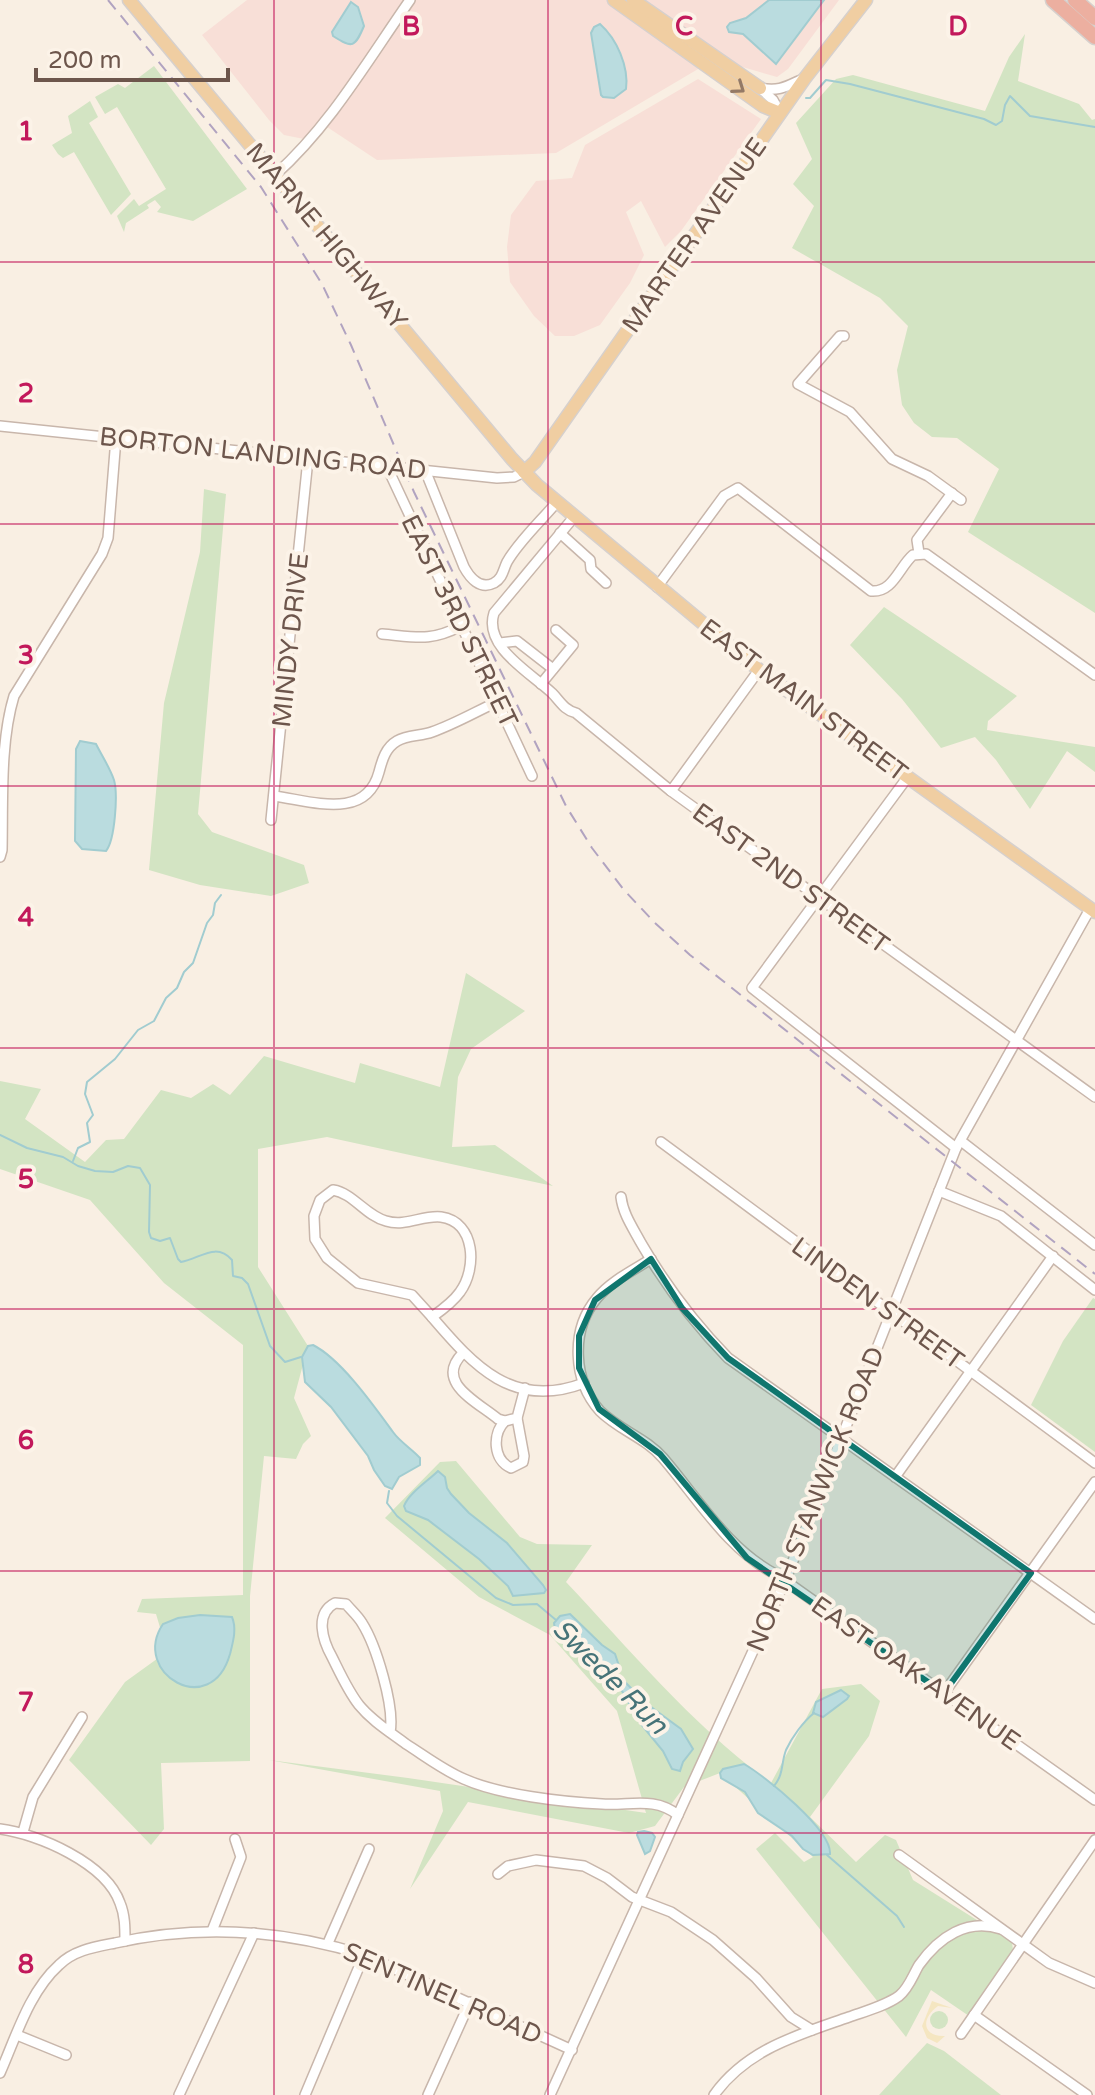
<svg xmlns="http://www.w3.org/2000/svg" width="1095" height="2095" viewBox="0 0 1095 2095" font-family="'Varela Round',sans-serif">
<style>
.commercial{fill:#f8dfd7}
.green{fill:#d3e4c3}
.sand{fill:#f5e6c1}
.water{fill:#badcdf;stroke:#a1ccd0;stroke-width:2}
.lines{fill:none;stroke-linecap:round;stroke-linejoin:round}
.stream{stroke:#a1ccd0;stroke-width:2}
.minor-casing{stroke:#c8b6ab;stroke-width:12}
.major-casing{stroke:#d6d0cd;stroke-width:15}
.highway-casing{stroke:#d6d0cd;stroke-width:17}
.minor{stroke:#fff;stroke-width:9}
.major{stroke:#f0cea2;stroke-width:12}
.highway{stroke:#ecafa0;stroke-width:14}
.rail{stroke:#b1a3c0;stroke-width:2;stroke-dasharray:12 8;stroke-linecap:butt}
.oneway{stroke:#947a66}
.marked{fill:#0f766e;fill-opacity:0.2;stroke:#0f766e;stroke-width:6;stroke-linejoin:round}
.grid{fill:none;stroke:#c2185b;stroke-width:2;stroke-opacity:0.55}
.labels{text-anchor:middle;stroke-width:8;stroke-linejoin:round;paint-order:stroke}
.street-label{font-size:26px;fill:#6d564c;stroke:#fcf3e8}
.water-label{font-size:28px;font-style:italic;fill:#467378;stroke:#fcf3e8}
.grid-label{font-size:26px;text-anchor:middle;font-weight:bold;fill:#c2185b;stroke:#fcf3e8;stroke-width:8;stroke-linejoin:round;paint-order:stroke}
</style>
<rect width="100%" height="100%" fill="#f9efe3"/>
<g class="commercial">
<path d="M247 0H839L788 69 777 77 715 59 556 153 377 160 318 121 304 139 284 135 269 120 202 35Z"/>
<path d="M698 79 761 119 681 231 665 247 641 201 626 212 644 255 630 283 600 325 574 336H555L534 316 510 282 507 247 511 215 536 181 572 178 585 145Z"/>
</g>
<g class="green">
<path d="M1025 34 1018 81 1079 104 1092 120 1095 119V613L968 532 999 469 957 438 932 437 914 423 902 405 897 370 908 326 880 298 792 248 814 206 793 184 812 159 796 123 836 79 853 75 985 111 1009 57Z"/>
<path d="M154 66 247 189 193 221 157 212 161 207 155 200 147 205 149 208 126 223 124 232 117 216 134 199 139 206 166 189 117 107 105 114 95 97 118 84 125 88Z"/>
<path d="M90 101 98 117 89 123 131 194 111 215 74 152 63 158 58 154 52 145 72 133 68 116Z"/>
<path d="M204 489 226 494 198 814 212 832 304 865 309 883 271 896 200 885 149 870 164 703 200 552Z"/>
<path d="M884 607 1017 696 988 721 987 730 1095 747V772L1067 751 1030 809 996 760 975 737 941 748 902 699 850 645Z"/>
<path d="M466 973 525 1011 471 1049 458 1077 452 1147 495 1145 553 1186 327 1137 258 1149V1267L308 1346 294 1398 311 1436 303 1444 296 1459 264 1456 250 1596V1761L161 1763 164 1829 151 1845 69 1760 125 1682 161 1656 162 1634 156 1614 137 1612 142 1599 243 1595V1345L164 1283 90 1200 0 1169V1081L41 1089 25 1119 85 1162 106 1140 124 1139 161 1090 191 1098 213 1084 230 1095 264 1056 355 1083 360 1063 440 1087Z"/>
<path d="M1093 1298 1095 1299V1452L1031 1405 1063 1341Z"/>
<path d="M456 1461 520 1537 537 1544 592 1545 566 1582C631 1651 694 1727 771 1783L822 1689 861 1684 880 1701 869 1736 810 1817 856 1862 885 1835 896 1840 913 1880 1012 1942 1013 1951 969 2016 931 1990 906 2037 756 1849 775 1833 804 1862 813 1857 720 1773 684 1787 655 1826 629 1833 468 1802 410 1889 443 1811 440 1791 269 1760 408 1778 646 1813 617 1711 550 1635 479 1597 385 1518 440 1462Z"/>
<circle cx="939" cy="2020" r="9"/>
<path d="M927 2043 944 2051 1001 2095H879Z"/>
</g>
<path class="sand" d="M932 2001 952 2008 938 2006C919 2020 924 2037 945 2036L937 2043 927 2038 922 2026Z"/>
<g class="water">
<path d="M769 0H824L776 64 743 34 729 32 727 27 730 23 746 18Z"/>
<path d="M351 2 358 7 364 26C355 47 353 49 333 36L332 32Z"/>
<path d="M600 24C617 39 629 67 626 89L614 98 603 97 601 95 591 33 594 27Z"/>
<path d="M80 741 96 744C102 756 110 768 114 780 118 794 115 840 106 851L82 849 75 841 76 749Z"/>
<path d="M313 1345C341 1359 374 1406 393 1432 400 1442 412 1449 420 1458V1465L399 1477 392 1489 385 1486 374 1470 368 1456 331 1407 305 1382 302 1357 308 1346Z"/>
<path d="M438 1471 445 1477 447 1488 451 1494 469 1513 507 1543 543 1585 546 1590 544 1593 513 1596 508 1586 479 1559 428 1520 406 1511 404 1506C409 1493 428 1481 438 1471Z"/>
<path d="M570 1614 602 1645 615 1654 620 1669 616 1672 619 1676 647 1704 681 1729 693 1749 683 1762 680 1771 672 1769 663 1751 640 1723 622 1691 556 1636 554 1623 560 1616Z"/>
<path d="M200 1615 232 1617C237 1629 233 1642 230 1654 211 1721 130 1673 163 1624L178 1618Z"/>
<path d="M841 1690 849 1696 847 1699 823 1717 813 1713 816 1702Z"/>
<path d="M744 1764C765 1776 832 1830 830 1854L813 1855 803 1849 792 1836 758 1813 745 1792 721 1778 720 1773 723 1769Z"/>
<path d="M644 1831 652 1833 655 1837 650 1851 645 1854 637 1835 638 1832Z"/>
</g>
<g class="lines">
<g class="stream">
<path d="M806 98H810L826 80 850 84 984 119 996 125 1002 121 1005 105 1010 96 1030 116 1095 127"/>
<path d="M0 1135 27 1148 63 1157 78 1166 95 1171 113 1172 128 1166 140 1168 150 1185 149 1232 151 1238 160 1241 170 1238 178 1259 181 1262C201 1258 216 1242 232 1260L233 1276 242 1278 248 1284 270 1346 285 1362 301 1357"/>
<path d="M73 1161 78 1148 90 1142 87 1123 93 1115 85 1094 87 1082 115 1059 138 1030 154 1021 166 998 177 988 184 972 193 963 207 923 213 915 215 903 221 895"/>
<path d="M389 1491 387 1503 397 1516 496 1598 513 1605 537 1604 556 1620"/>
<path d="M774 1786C784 1774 781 1763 786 1750 792 1737 803 1722 814 1713"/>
<path d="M827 1855 897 1916 904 1927"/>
</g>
<g class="minor-casing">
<g id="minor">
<path d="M760 88C780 92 787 86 805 78"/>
<path d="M760 88 773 100 780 113"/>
<path d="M275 175C330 126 368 60 410 0"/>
<path d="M844 336H840L798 384 850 412 892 459 928 476 961 500"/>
<path d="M0 426 497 478 514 477 524 472"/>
<path d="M387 467 532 776"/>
<path d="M425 470 464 567C470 578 480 590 494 583 503 578 503 570 507 562 519 541 541 521 556 503"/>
<path d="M574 517 494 613C483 647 531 673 552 693 560 701 564 710 576 713L671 791 1095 1097"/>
<path d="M560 533 590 560 591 569 606 583"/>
<path d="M919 553 917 540 952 493"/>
<path d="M657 587 724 496 738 488 871 591C893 593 899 567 913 555L926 554 1095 675"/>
<path d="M382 634C416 637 430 642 461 626"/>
<path d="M500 643 517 641 553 669"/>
<path d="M541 684 573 645 556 630"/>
<path d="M907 778 752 988 956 1148"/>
<path d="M671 791 759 670"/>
<path d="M274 796C312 801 366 821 379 772 382 761 385 748 397 741 407 735 421 736 432 732 455 724 477 711 499 701"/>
<path d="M271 820 308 459"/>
<path d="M0 857 2 850C3 801 0 742 14 696L102 554 108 538 116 438"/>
<path d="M961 1141 1095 1245"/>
<path d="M661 1142 1095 1463"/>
<path d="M333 1190C353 1193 366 1216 386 1221 406 1227 422 1215 441 1217 476 1222 477 1269 460 1292 453 1302 442 1310 432 1317L412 1295 358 1283 327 1258 315 1239 314 1216 320 1200Z"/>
<path d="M939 1191 1001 1216 1095 1290"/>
<path d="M621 1197C623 1214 633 1228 641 1243 666 1286 693 1322 728 1358L1095 1619"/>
<path d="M651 1259C632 1271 611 1281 597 1298 570 1330 573 1381 600 1411 619 1430 646 1438 663 1458 699 1500 728 1550 777 1575L1095 1800"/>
<path d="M432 1317C474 1366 513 1410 584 1383"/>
<path d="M463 1353C434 1382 476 1401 498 1419L505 1421 517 1418 525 1388"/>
<path d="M505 1421C492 1434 493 1460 511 1468L523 1462 524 1456 517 1418"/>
<path d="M895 1477 1053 1256"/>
<path d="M944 1693 1095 1482"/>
<path d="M390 1732C395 1707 376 1645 362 1623 358 1616 351 1610 346 1604L335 1603C314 1614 323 1641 332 1657 340 1673 348 1691 359 1705 372 1721 390 1732 406 1744 425 1756 443 1770 464 1779 500 1795 562 1802 602 1804 630 1806 654 1796 678 1815"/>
<path d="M0 1829C38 1834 106 1863 120 1903 125 1915 125 1928 125 1941"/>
<path d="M23 1832 33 1797 82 1717"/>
<path d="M899 1855 1049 1963 1095 1983"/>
<path d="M498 1874 508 1866 536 1860 584 1866 607 1878 632 1897 671 1912 713 1940 756 1978 791 2017 812 2030"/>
<path d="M212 1931 241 1857 235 1839"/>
<path d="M328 1943 369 1849"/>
<path d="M974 2015 1087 2095"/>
<path d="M961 2034 1095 1840"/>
<path d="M17 2035 66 2055"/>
<path d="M0 2073C16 2037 29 1992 59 1965 74 1950 95 1947 115 1943 200 1924 281 1929 364 1955L572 2050"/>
<path d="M179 2095 254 1933"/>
<path d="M305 2095 364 1955"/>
<path d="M428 2095 470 2002"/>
<path d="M550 2095 785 1581 956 1148 1090 909"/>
<path d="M714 2095C747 2049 798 2035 849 2017 866 2011 885 2006 899 1996 909 1988 913 1975 919 1965 939 1937 967 1918 1001 1929"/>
</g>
</g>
<g class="major-casing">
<g id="major">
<path d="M129 0 512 459 537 485 759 670 1095 912"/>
<path d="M614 0 763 106 780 113"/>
<path d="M633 0 760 88"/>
<path d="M524 472 535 462 805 78 866 0"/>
</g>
</g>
<g class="highway-casing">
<g id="highway">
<path d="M1053 0 1095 37"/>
<path d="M1075 0 1095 18"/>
</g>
</g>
<use href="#minor" class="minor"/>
<use href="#major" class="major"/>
<use href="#highway" class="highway"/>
<path class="rail" d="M108 0 261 187 322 284 351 345 414 492 566 806 592 848 624 890 655 923 690 955 1095 1274"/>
</g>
<defs><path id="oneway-chevron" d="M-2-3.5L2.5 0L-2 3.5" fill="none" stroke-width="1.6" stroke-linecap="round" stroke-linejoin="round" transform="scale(2)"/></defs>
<use class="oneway" href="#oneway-chevron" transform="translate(739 88) rotate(35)"/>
<path class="marked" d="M651 1259 682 1308 728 1358 1031 1573 944 1693 747 1558 660 1454 599 1409 579 1368V1336L595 1300Z"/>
<path class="grid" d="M274 0V2095M548 0V2095M821 0V2095M0 262H1095M0 524H1095M0 786H1095M0 1048H1095M0 1309H1095M0 1571H1095M0 1833H1095"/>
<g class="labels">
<g class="street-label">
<text transform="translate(694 235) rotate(-55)" y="9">MARTER AVENUE</text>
<text transform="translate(327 236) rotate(50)" y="9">MARNE HIGHWAY</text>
<text transform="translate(263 453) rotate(6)" y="9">BORTON LANDING ROAD</text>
<text transform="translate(460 621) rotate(64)" y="9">EAST 3RD STREET</text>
<text transform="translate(290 640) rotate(-84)" y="9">MINDY DRIVE</text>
<text transform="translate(804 700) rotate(37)" y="9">EAST MAIN STREET</text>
<text transform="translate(791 878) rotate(36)" y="9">EAST 2ND STREET</text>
<text transform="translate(878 1303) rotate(36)" y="9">LINDEN STREET</text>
<text transform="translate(815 1499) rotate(-68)" y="9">NORTH STANWICK ROAD</text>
<text transform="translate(916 1673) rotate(35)" y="9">EAST OAK AVENUE</text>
<text transform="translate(443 1993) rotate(24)" y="9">SENTINEL ROAD</text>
</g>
<g class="water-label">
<text transform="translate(611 1676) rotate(45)" y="10">Swede Run</text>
</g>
</g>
<g class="grid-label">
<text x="411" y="35">B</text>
<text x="684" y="35">C</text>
<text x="958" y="35">D</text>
<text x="26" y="140">1</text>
<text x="26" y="402">2</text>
<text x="26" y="664">3</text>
<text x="26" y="926">4</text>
<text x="26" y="1188">5</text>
<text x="26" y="1449">6</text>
<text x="26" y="1711">7</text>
<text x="26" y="1973">8</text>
</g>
<path d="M36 68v12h192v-12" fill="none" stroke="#6d564c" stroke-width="4"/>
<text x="48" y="68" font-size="24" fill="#6d564c" stroke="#fcf3e8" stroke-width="6" paint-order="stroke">200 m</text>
</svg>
